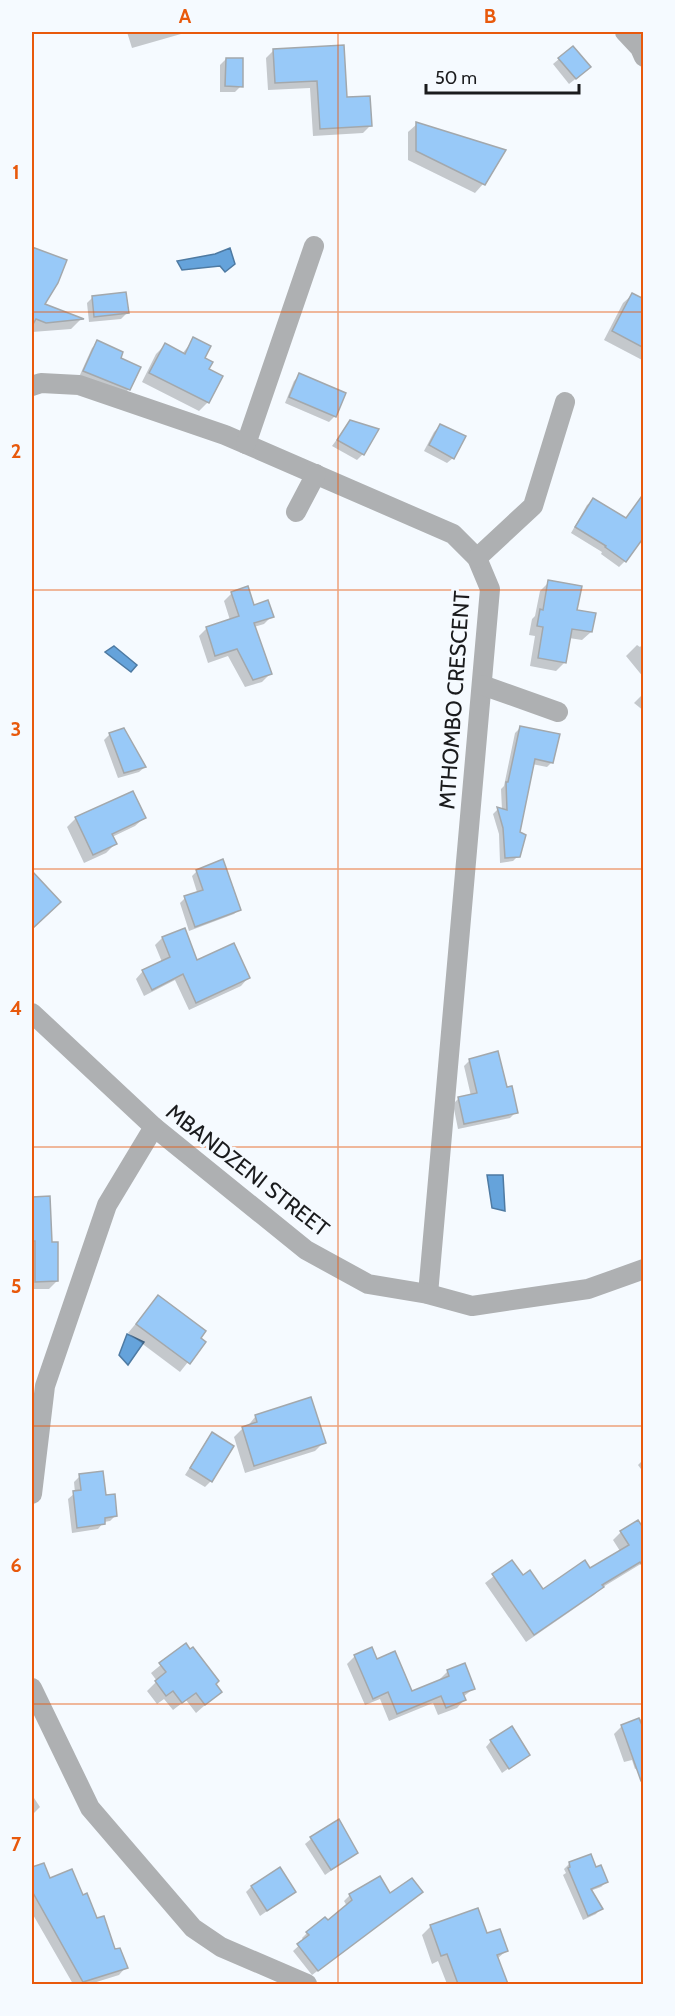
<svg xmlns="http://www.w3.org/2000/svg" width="675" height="2016" viewBox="0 0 675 2016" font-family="Cabin,sans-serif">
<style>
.water{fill:#65a3db;stroke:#4e7aa2;stroke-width:1.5}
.shadow{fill:#0003}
.building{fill:#98c9f8;stroke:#a3a8ac;stroke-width:1.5}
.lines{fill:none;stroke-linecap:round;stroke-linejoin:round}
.minor{stroke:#aeb0b2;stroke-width:20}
.grid{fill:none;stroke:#e8590c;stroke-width:1.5;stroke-opacity:0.55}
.labels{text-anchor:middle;stroke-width:6;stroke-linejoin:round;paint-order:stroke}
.street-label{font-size:22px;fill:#1a1b1d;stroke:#f5faff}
.neatline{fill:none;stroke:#e8590c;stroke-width:2}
.grid-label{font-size:20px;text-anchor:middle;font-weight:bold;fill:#e8590c}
</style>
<rect width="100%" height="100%" fill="#f5faff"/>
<g class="water">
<path d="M230 248 235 264 225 272 220 266 182 270 177 261 215 254Z"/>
<path d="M114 646 137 665 131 672 105 652Z"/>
<path d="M487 1175H503L505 1211 492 1208Z"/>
<path d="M127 1334 144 1342 128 1365 119 1355Z"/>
</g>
<g class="shadow">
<path d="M127 32H188L132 48Z"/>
<path d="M274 50 345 99 371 125 363 133 313 136 310 88 268 90 266 58Z"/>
<path d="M226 59 241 86 235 92H220V65Z"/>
<path d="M559 59 583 73 569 84 553 64Z"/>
<path d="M417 124 483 184 475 193 408 160V132Z"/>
<path d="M32 248 65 261 43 305 81 319 71 329 32 332Z"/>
<path d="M632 295 644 301V361L604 340 623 303Z"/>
<path d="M93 297 127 313 121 319 89 322 87 303Z"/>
<path d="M194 339 207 370 208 402 199 411 142 382 156 354 165 345 182 354Z"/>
<path d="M98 342 119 359 129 389 123 395 79 377 92 348Z"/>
<path d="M300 375 335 416 329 422 285 403 294 381Z"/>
<path d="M350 422 363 454 357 460 332 446Z"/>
<path d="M440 426 453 458 447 463 424 451 434 432Z"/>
<path d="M593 500 625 519 634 508 625 561 619 567 601 554 602 552 571 533 587 505Z"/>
<path d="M549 582 576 611 591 632 582 640 569 638 565 662 556 671 530 666 535 636 529 635 532 619 535 616 540 591Z"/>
<path d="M232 593 272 616 264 624 254 627 270 674 262 682 245 687 228 656 208 663 199 636 207 628 230 620 224 601Z"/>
<path d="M644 643V678L626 656 637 645 640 647Z"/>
<path d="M644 693V711L634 703Z"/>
<path d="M521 727 552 762 547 767 532 764 519 833 518 856 513 861 500 863 499 834 493 814 498 809 502 810 501 789 504 786 515 733Z"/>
<path d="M110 734 145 767 139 772 118 778 104 740Z"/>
<path d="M76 818H144L135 826 112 837 115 844 106 853 84 863 67 827Z"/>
<path d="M197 871 239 909 234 914 189 931 180 903 185 898 197 892 192 876Z"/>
<path d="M32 873 59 902 32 928Z"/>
<path d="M162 938 196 962 248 978 241 986 189 1010 175 980 144 996 136 979 143 971 162 962 155 945Z"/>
<path d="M470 1060 506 1089 516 1112 510 1118 458 1129 453 1104 459 1098 471 1096 464 1066Z"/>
<path d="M32 1198H49L50 1244 57 1281 49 1289H32Z"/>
<path d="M158 1297 204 1342 180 1372 128 1333Z"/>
<path d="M255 1417 324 1442 315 1451 245 1473 234 1437 243 1428 247 1427Z"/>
<path d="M212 1434 211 1481 205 1487 185 1475 207 1440Z"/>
<path d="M644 1459V1473L638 1465Z"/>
<path d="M80 1476 105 1497 116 1515 110 1521 104 1522 98 1529 72 1533 68 1499 75 1493 74 1482Z"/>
<path d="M621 1532 644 1562 603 1587 594 1595 526 1642 485 1583 512 1562 522 1577 543 1591 590 1570 620 1551 613 1540Z"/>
<path d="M185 1645 220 1692 196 1713 186 1700 173 1710 164 1699 157 1704 147 1691 157 1681 151 1673Z"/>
<path d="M355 1656 376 1661 411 1693 441 1681 440 1679 448 1671 473 1689 463 1697 464 1700 457 1708 438 1715 433 1703 389 1721 380 1699 365 1705 347 1664Z"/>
<path d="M644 1718V1766L635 1769 632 1760 624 1762 614 1734 622 1726Z"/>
<path d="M491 1741 529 1754 502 1773 486 1747Z"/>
<path d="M32 1795 40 1807 32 1815Z"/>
<path d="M311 1839 356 1853 325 1875 305 1844Z"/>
<path d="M569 1864 595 1869 606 1882 601 1887 590 1891 601 1908 596 1914 583 1920 563 1875 566 1873 564 1869Z"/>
<path d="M44 1865 50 1880 82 1897 114 1951 126 1967 119 1975 90 1984H73L32 1913V1869Z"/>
<path d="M251 1887 294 1892 260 1916 246 1892Z"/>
<path d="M350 1895 415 1897 312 1975 293 1951 304 1941 302 1938 307 1933 327 1922 347 1906 344 1901Z"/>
<path d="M431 1926 486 1935 506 1951 497 1959 506 1984H447L438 1961 432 1964 422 1935Z"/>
</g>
<g class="building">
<path d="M344 45 347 97 370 96 372 126 320 129 317 81 275 83 273 49Z"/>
<path d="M573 46 591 67 576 79 558 58Z"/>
<path d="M226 58H243V87L225 86Z"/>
<path d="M416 122 506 150 485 185 416 151Z"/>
<path d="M32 247 67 260 58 283 45 304 84 319 46 323 36 319 32 326Z"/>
<path d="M126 292 129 313 94 317 92 296Z"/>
<path d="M632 293 644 299V348L612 331Z"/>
<path d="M193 337 211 346 205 358 213 362 209 369 223 376 209 403 149 373 165 343 185 354Z"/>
<path d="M97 340 123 352 121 358 141 367 130 390 83 371Z"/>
<path d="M299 373 346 393 336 417 289 397Z"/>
<path d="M350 420 379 429 364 455 337 440Z"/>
<path d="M440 424 466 436 454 459 429 445Z"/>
<path d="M644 493V537L626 562 605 547 606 546 575 527 593 498 626 518Z"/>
<path d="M548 580 582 586 577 610 596 613 592 632 572 629 566 663 538 658 543 627 537 626 540 609 543 610Z"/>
<path d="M248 586 254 605 268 600 274 617 254 623 272 674 253 680 237 649 215 656 206 627 239 616 231 592Z"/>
<path d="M520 726 560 734 553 763 535 759 520 832 526 835 520 857 505 858 503 828 497 807 507 810 506 782H508Z"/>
<path d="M124 728 146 767 124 773 109 733Z"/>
<path d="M133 791 146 818 112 834 117 844 93 855 75 817Z"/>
<path d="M223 859 241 910 195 927 184 896 203 890 196 870Z"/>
<path d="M32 871 61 902 32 929Z"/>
<path d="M185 928 197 960 234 943 250 978 196 1003 183 974 152 990 142 970 170 957 162 937Z"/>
<path d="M498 1051 507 1087 512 1086 518 1113 464 1124 458 1097 477 1093 469 1059Z"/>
<path d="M50 1196 52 1242H58V1281L35 1282V1241H32V1197Z"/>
<path d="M158 1295 206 1331 201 1338 206 1342 190 1364 136 1324Z"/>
<path d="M311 1397 326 1443 254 1466 242 1427 257 1422 255 1415Z"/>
<path d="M212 1432 234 1446 212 1482 190 1468Z"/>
<path d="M103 1471 106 1495 115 1494 117 1516 105 1518V1524L77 1528 73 1491 81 1490 79 1474Z"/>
<path d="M638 1520 644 1529V1569L640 1562 602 1585 604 1587 534 1635 492 1574 512 1560 523 1575 530 1570 543 1589 585 1560 590 1568 629 1545 620 1531Z"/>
<path d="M186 1643 190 1649 193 1647 219 1681 216 1684 222 1692 205 1705 196 1693 182 1703 173 1691 166 1696 155 1681 166 1672 159 1663Z"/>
<path d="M372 1647 377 1659 395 1651 412 1691 449 1676 447 1670 465 1663 475 1689 463 1693 466 1700 446 1708 441 1696 397 1714 388 1692 373 1699 354 1655Z"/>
<path d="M639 1718 644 1730V1781H641L621 1725Z"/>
<path d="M512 1726 530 1755 509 1769 490 1740Z"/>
<path d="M339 1819 358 1853 331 1870 310 1837Z"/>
<path d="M591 1854 596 1867 601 1865 608 1882 591 1889 603 1909 588 1916 568 1868 570 1867 569 1862Z"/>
<path d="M44 1863 50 1878 72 1869 83 1895 87 1893 97 1918 104 1916 115 1949 120 1948 128 1968 83 1982 32 1891V1867Z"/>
<path d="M280 1867 296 1892 267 1911 251 1886Z"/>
<path d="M380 1876 390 1893 412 1878 423 1892 318 1971 297 1944 309 1935 306 1932 325 1917 328 1920 352 1900 349 1894Z"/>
<path d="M478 1908 487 1933 500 1929 508 1951 497 1955 508 1984H458L447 1954 441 1956 430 1925Z"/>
</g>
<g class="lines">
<g class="minor">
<path d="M625 32 640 48 644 57"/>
<path d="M32 386 41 383 79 385 225 435 453 534 477 558 490 589 428 1294"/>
<path d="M246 444 314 246"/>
<path d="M296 512 316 474"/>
<path d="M477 558 533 506 565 402"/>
<path d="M482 685 558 712"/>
<path d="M32 1013 154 1127 306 1250 368 1284 428 1294 472 1306 588 1289 644 1269"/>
<path d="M32 1494 45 1386 107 1205 154 1127"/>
<path d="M32 1688 90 1808 193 1928 221 1947 307 1984"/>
</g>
</g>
<path class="grid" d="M338 32V1984M32 312H644M32 590H644M32 869H644M32 1147H644M32 1426H644M32 1704H644"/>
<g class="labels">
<g class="street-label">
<text transform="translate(454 700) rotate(-86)" y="8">MTHOMBO CRESCENT</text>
<text transform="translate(248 1170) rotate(38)" y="8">MBANDZENI STREET</text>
</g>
</g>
<rect width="675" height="2016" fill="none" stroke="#f5faff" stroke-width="66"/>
<path d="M426 84v9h153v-9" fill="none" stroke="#1a1b1d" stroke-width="3"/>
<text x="435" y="84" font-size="18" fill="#1a1b1d" stroke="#f5faff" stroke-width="4.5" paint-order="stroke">50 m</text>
<rect x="33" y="33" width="609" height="1950" class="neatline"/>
<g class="grid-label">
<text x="185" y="23">A</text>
<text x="490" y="23">B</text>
<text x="16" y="179">1</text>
<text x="16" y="458">2</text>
<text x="16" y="736">3</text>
<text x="16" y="1015">4</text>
<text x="16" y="1293">5</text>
<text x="16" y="1572">6</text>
<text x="16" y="1851">7</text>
</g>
</svg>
